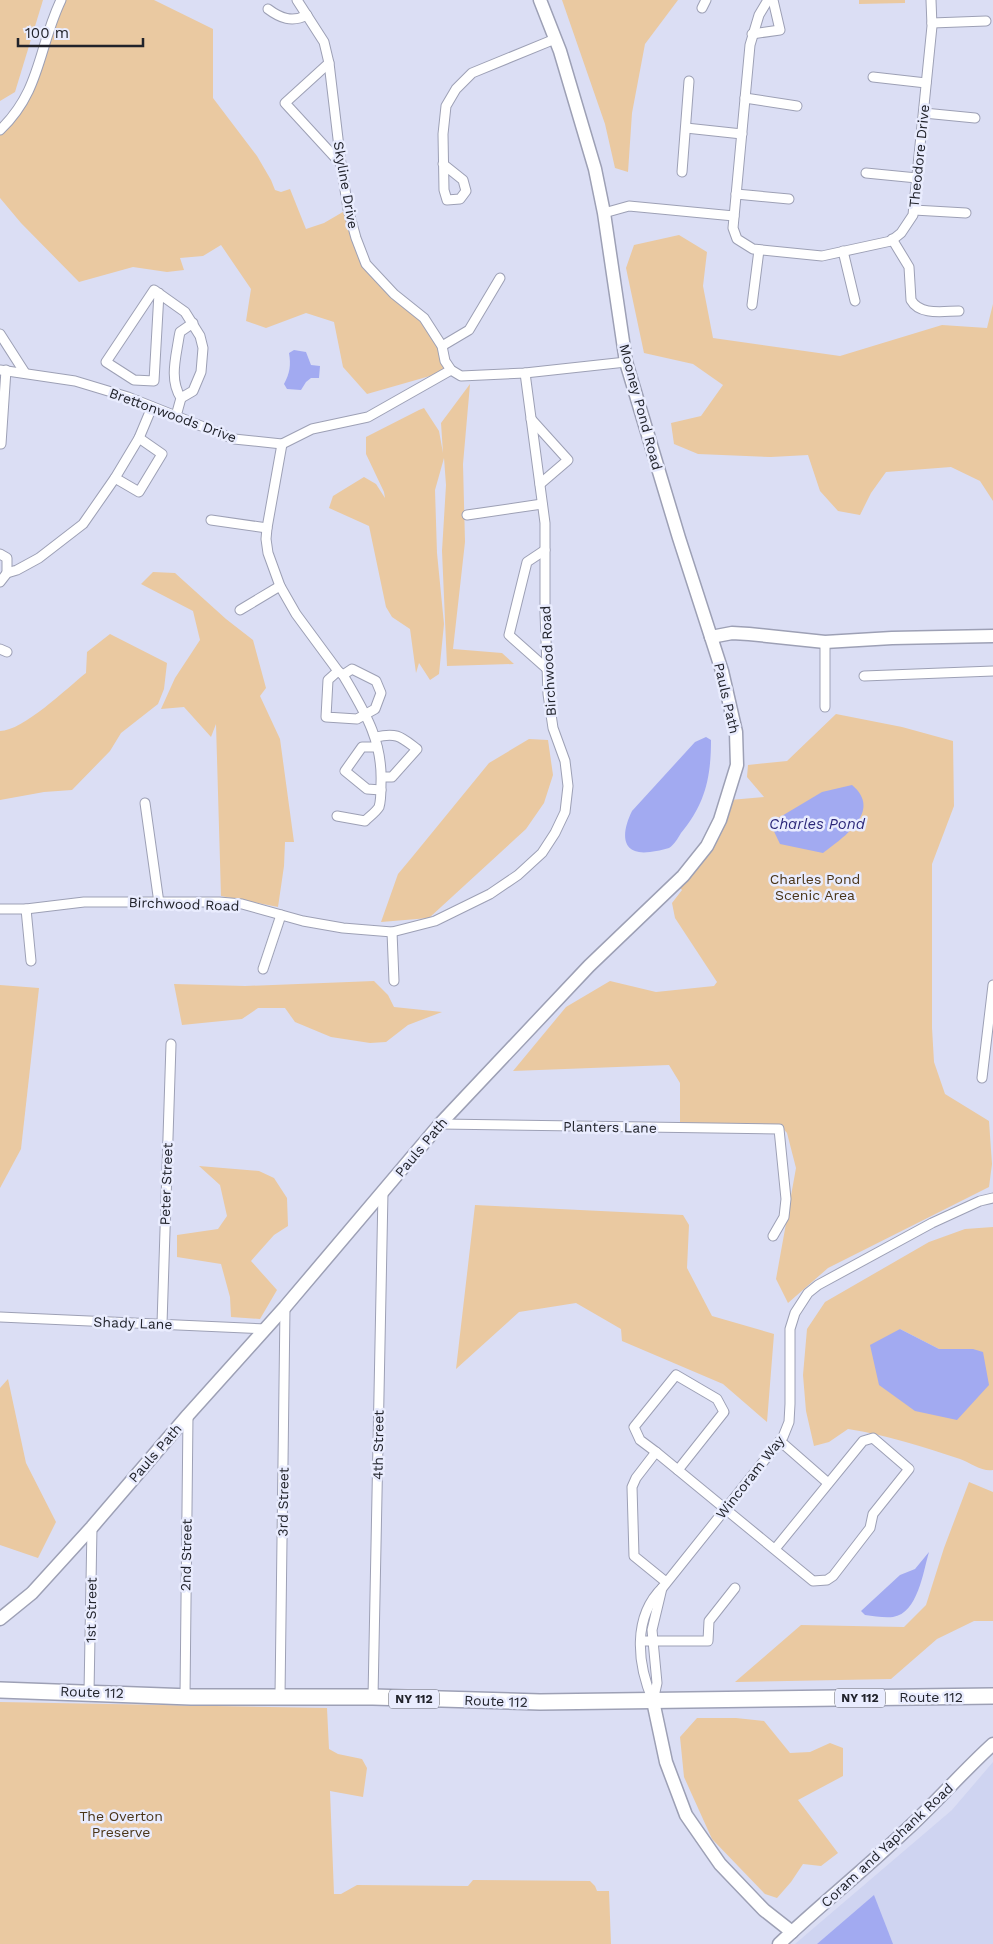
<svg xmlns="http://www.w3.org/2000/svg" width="993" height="1944" viewBox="0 0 993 1944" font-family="'Work Sans',sans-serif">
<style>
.built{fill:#cfd4f1}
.green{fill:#eac9a1;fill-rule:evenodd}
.water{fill:#a2aaf1}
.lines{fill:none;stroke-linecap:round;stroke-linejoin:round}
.street-casing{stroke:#9da0b5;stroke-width:11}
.secondary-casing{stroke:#9da0b5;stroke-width:15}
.primary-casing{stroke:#9da0b5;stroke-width:18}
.street{stroke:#fff;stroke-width:9}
.secondary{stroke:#fff;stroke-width:12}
.primary{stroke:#fff;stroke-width:15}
.labels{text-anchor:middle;stroke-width:5;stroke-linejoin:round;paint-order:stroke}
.shield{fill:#e9ecfe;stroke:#5d5f6a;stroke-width:1}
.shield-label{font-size:12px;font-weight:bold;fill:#21232b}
.street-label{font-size:14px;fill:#21232b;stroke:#e9ecfe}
.park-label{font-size:14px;fill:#493417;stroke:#e9ecfe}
.water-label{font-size:15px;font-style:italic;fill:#2c2879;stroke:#e9ecfe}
</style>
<rect width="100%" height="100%" fill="#dbdef4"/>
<path class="built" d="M993 1762V1944H795L952 1810Z"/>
<g class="green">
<path d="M0 0H43L15 92 0 101Z"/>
<path d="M61 0H154L213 29V98L257 156 271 180 275 190 281 192 290 189 306 229 324 223 348 209 366 264 424 318 451 370 367 394 343 367 334 322 306 313 266 328 246 321 251 289 221 245 203 256 180 258 184 270 167 272 133 267 79 282 21 223 0 198V130L27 96Z"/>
<path d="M562 0H678L645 44 632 113 628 172 615 168 605 124Z"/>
<path d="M859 0H905V3L859 4Z"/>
<path d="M679 235 707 252 703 286 713 338 840 356 942 325 987 328 993 304V501L980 481 951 467 886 472 871 493 860 515 838 511 820 491 808 455 771 457 698 454 674 444 671 423 701 416 723 385 693 364 644 353 626 268 634 245Z"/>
<path d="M470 384 463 464 465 542 453 649 502 653 514 664 447 666 442 551 446 485 444 458 435 490 437 553 444 624 439 674 430 680 419 663 416 673 410 629 392 617 386 607 369 526 329 508 333 496 364 477 376 484 385 498 384 492 366 454V437L419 410 424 408 439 431 443 453 441 423Z"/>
<path d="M153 572 175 573 226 619 253 640 266 688 260 696 280 739 294 842H285L284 866 278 907 221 896 216 724 211 737 184 707 161 709 175 678 200 640 193 611 141 584Z"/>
<path d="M110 634 167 663 164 689 158 704 121 733 110 751 72 790 44 792 0 800V731C23 731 67 688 86 673L87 652Z"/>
<path d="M836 714 902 727 953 741 954 806 932 864V1028L934 1062 945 1094 989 1121 992 1164 989 1187 828 1268 788 1303 776 1279 796 1168 787 1133 780 1125 680 1123V1083L669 1065 513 1071 566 1007 610 981 656 992 714 986 717 982 675 918 672 903 682 890 676 883 730 800 764 797 747 777 748 765 787 761Z"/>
<path d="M529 739 548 740 553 775 544 803 526 829 429 918 381 922 398 874 413 856 489 763Z"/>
<path d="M374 981 388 995 394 1007 442 1012 408 1025 386 1042 370 1043 331 1037 295 1022 285 1008H258L242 1019 182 1025 174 984 245 986Z"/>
<path d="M0 985 39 988 21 1149 0 1188Z"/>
<path d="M199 1166 259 1171 274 1178 287 1198 288 1226 274 1235 251 1261 277 1290 260 1319 231 1317 230 1297 221 1264 177 1257V1235L218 1229 227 1216 220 1185Z"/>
<path d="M475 1205 683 1215 689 1225 687 1268 712 1316 774 1334 767 1422 723 1384 622 1341 621 1329 576 1303 519 1312 456 1369Z"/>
<path d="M993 1227V1470C982 1472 971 1463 960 1459 923 1447 887 1435 848 1429L829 1442 814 1446 806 1411 803 1375 807 1329 825 1302 929 1242 965 1229ZM900 1329 939 1349H972L879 1385Z"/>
<path d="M8 1379 26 1463 56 1522 38 1558 0 1545V1388Z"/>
<path d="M969 1482 993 1492V1621H974L937 1639 891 1679 735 1682 801 1625 904 1627 926 1605 944 1548Z"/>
<path d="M0 1702 327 1708 329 1749 338 1754 362 1759 367 1768 363 1797 330 1791 334 1894H341L357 1885 468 1886 473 1880 590 1881 595 1886 597 1891H609L611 1944H0Z"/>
<path d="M697 1718H736L764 1721 790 1753 810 1752 830 1743 843 1748V1776L798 1800 838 1853 821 1866 803 1864 791 1882 777 1898 765 1894 712 1839 684 1777 680 1737Z"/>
</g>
<g class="water">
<path d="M294 350 306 352 311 365 320 366 319 378H311L306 382 301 390 287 389 284 384C290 373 291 365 289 353Z"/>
<path d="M706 737 711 740C711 778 705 804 681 833 678 838 674 845 669 848 663 850 656 851 650 852 619 856 622 831 632 811L695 742Z"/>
<path d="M852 785C883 811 844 837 823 853L780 844 770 823 822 792Z"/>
<path d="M900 1329 939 1349H973L983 1352 989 1385 957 1420 915 1411 879 1385 870 1345Z"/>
<path d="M929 1552C923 1572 918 1613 893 1617 884 1618 874 1616 865 1615L861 1611 900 1575 915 1569Z"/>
<path d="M874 1895 893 1944H817Z"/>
</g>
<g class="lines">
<g class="street-casing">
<g id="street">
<path d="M297 0 324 42 329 63 341 164 348 209 356 238 366 264 394 294 424 318 442 346 445 361 451 370 461 376 525 373 626 362"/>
<path d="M768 0 759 15 750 45 733 228 737 239 753 249 822 256 891 241 901 233 913 215 932 26 931 0"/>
<path d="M702 8 706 0"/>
<path d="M268 9C280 18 292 23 307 15"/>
<path d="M932 23 986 21"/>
<path d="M752 34 780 30 773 0"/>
<path d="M329 63 285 103 341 164"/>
<path d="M873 77 926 83"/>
<path d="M745 98 797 106"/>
<path d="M924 113 975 118"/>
<path d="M686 128 742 134"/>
<path d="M0 130C41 91 38 48 61 0"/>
<path d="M443 164 463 180 466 191 460 199 447 200 444 190 443 134 446 106 456 89 472 73 555 39"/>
<path d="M682 172 689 81"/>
<path d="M866 173 917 178"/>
<path d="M736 194 789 199"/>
<path d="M914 210 966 213"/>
<path d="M604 213 629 206 734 216"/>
<path d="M892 239 909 267 911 300C920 316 944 311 959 311"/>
<path d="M843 251 855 301"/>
<path d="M159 293 154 381 134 380 106 362 154 290 185 312 200 336 203 348 201 372 193 391 181 398"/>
<path d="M752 305 759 250"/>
<path d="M0 334 25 373"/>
<path d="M442 346 469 330 500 278"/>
<path d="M0 370 75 381 128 397 234 439 282 444 312 429 368 417 451 370"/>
<path d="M176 416 181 398C169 380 176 357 179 337L180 332 193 323"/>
<path d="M531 419 568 460 540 484"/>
<path d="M1 444 6 370"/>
<path d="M282 444 267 528 266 539 268 553 280 586 296 614 338 671 343 675C364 711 383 740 381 784 381 790 381 801 379 807 376 812 369 817 365 821L337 816"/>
<path d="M115 478 139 492 162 454 139 438"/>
<path d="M467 515 542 504"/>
<path d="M211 520 267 528"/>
<path d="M545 550 527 562 509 635 546 668"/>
<path d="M0 554 7 558V573"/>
<path d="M0 582 7 573 17 570 39 558 83 524 115 478 139 438 152 407"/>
<path d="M240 610 280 586"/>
<path d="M0 649 7 652"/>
<path d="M338 671 328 680 326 717 357 719 375 709 381 693 376 681 352 669 343 675"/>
<path d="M864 676 993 671"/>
<path d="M825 707V642"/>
<path d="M376 737C397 732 401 737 417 749L392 777H382"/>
<path d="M377 747H362L345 771 367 789 381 790"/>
<path d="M145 803 159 903"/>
<path d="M0 909H26L84 902H219L242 904 303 921 343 928 392 932 435 921 490 894 518 875 542 853 555 833 565 812 568 786 565 761 553 728 548 694 545 613V523L525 373"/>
<path d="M26 909 31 961"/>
<path d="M392 932 394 981"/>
<path d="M263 969 281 915"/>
<path d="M982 1078 993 985"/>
<path d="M440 1124 779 1129 786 1199 784 1217 773 1236"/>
<path d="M0 1317 266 1329"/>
<path d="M162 1324 171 1044"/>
<path d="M780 1441 828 1483"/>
<path d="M656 1452 640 1440 634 1427 676 1375 717 1399 724 1412 678 1470"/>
<path d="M666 1582 634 1556 632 1487 636 1478 656 1452 813 1581 827 1580 833 1576 870 1528 873 1514 909 1469 873 1438 863 1441 775 1549"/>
<path d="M641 1641H708L709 1621 735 1588"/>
<path d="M89 1692 92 1527"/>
<path d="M185 1696 188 1415"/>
<path d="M280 1696 285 1307"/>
<path d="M373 1697 383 1192"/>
<path d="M653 1701C637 1664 632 1617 663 1587L783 1437 789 1422 790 1404V1329L795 1313 808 1293 818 1285 932 1223 980 1201 993 1198"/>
<path d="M653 1701 657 1683 652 1630 662 1588"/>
</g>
</g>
<g class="secondary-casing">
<g id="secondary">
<path d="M711 637 732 633 749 634 825 642 892 638 993 636"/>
<path d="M0 1619 32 1593 92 1527 188 1415 285 1307 440 1124 589 966 683 876 707 846 720 820 737 765 736 732 722 671 679 538 626 362 604 213 595 169 560 51 540 0"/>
<path d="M653 1701 666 1762 686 1815 720 1864 764 1910 792 1932"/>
<path d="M779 1944C819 1906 863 1871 904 1832 935 1804 962 1772 993 1744"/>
</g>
</g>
<g class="primary-casing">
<path id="primary" d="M0 1690 191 1697H373L540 1702 993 1696"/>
</g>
<use href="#street" class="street"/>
<use href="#secondary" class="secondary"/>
<use href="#primary" class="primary"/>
</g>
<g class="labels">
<g class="shield">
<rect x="835" y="1688.5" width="50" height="19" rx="4"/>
<rect x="389" y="1689.5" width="50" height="19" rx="4"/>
</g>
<g class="shield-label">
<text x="860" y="1702">NY 112</text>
<text x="414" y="1703">NY 112</text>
</g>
<g class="street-label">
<text transform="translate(919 156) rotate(-84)" y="5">Theodore Drive</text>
<text transform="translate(346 185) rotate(80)" y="5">Skyline Drive</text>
<text transform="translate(641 407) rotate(75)" y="5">Mooney Pond Road</text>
<text transform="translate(173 415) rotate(20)" y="5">Brettonwoods Drive</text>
<text transform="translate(548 661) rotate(-93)" y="5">Birchwood Road</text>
<text transform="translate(727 698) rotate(77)" y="5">Pauls Path</text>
<text transform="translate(184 904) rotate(2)" y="5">Birchwood Road</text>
<text transform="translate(610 1127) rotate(1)" y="5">Planters Lane</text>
<text transform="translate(421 1147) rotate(-50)" y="5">Pauls Path</text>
<text transform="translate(166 1184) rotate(-88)" y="5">Peter Street</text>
<text transform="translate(133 1323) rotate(2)" y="5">Shady Lane</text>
<text transform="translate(378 1445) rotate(-89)" y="5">4th Street</text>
<text transform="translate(155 1453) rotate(-49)" y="5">Pauls Path</text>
<text transform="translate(750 1477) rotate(-52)" y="5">Wincoram Way</text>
<text transform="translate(283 1502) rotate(-89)" y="5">3rd Street</text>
<text transform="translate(186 1555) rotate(-89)" y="5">2nd Street</text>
<text transform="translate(91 1610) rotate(-89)" y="5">1st Street</text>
<text transform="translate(92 1692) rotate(2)" y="5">Route 112</text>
<text x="931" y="1702">Route 112</text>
<text transform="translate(496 1701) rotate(2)" y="5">Route 112</text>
<text transform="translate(887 1845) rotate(-43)" y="5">Coram and Yaphank Road</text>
</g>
<g class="park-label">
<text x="815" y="884">Charles Pond<tspan x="815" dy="16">Scenic Area</tspan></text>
<text x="121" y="1821">The Overton<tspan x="121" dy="16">Preserve</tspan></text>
</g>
<g class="water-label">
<text x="817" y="829">Charles Pond</text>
</g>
</g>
<path d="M18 38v8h125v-8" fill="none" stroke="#21232b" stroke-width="2.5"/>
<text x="25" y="38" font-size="15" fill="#21232b" stroke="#e9ecfe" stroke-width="4" paint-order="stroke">100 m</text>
</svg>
